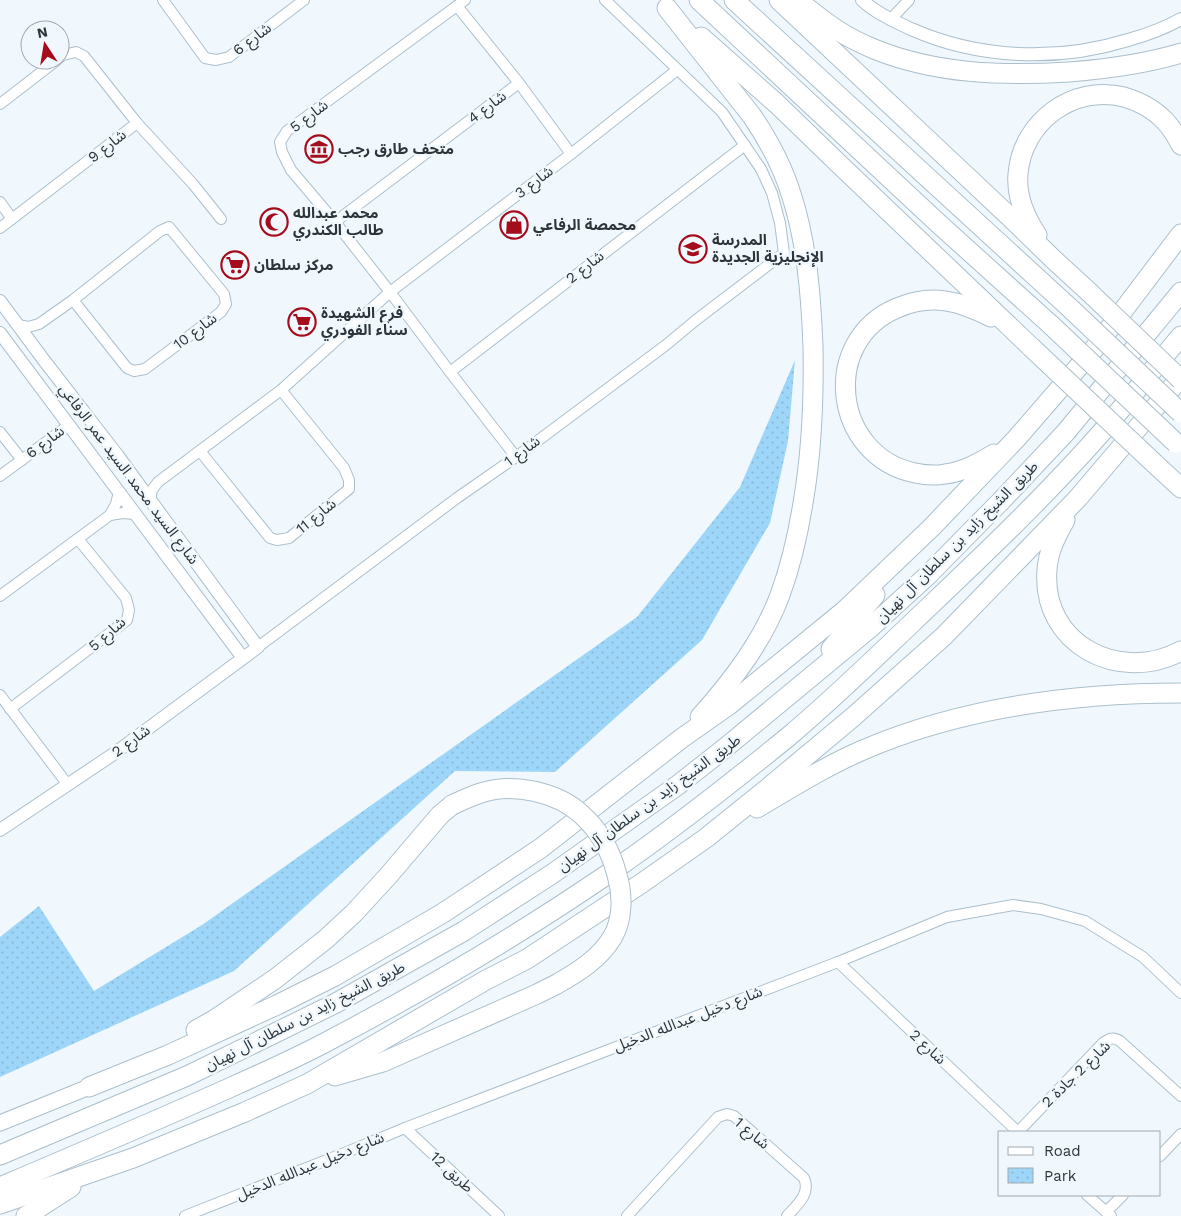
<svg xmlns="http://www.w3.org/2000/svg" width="1181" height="1216" viewBox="0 0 1181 1216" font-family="'Work Sans','Noto Sans Arabic',sans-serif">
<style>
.park{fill:url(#park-dots)}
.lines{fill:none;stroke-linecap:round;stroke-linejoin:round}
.minor-casing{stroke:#abbfcc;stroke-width:12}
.tertiary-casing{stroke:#abbfcc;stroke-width:14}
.secondary-casing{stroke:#abbfcc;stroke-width:17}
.motorway-casing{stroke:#abbfcc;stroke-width:21}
.minor{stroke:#fff;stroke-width:10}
.tertiary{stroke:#fff;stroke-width:12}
.secondary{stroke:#fff;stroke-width:15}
.motorway{stroke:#fff;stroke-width:19}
.motorway-bridge-casing{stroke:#abbfcc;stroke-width:21;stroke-linecap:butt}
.motorway-bridge{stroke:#fff;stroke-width:19}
.labels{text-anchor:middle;stroke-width:5;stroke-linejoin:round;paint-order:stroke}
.street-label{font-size:15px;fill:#2d353a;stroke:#f0f8fd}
.poi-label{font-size:15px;font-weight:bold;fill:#2d353a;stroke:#f0f8fd;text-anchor:start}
</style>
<defs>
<pattern id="park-dots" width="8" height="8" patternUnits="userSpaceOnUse" patternTransform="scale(1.25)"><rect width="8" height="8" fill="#9dd6f8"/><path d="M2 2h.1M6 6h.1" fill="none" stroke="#88b8d5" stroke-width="1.8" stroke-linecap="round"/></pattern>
</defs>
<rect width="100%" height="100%" fill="#f0f8fd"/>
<path class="park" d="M795 360 788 441 770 523 702 640 555 772 455 771 234 971 0 1077V937L39 906 94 991 202 925 637 617 740 487Z"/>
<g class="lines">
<g class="minor-casing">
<g id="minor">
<path d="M163 0 205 58 216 60 229 57 304 0"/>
<path d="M465 0 287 131 280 142 282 152 291 170 335 222 390 292 450 372 516 457"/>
<path d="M457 6 519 83 571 154"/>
<path d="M890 20 909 0"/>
<path d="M60 57 63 55 76 52 84 56 137 123 193 184 221 219"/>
<path d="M0 104 57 60"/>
<path d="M0 202 12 219"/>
<path d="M335 222 519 83"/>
<path d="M0 228 137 123"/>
<path d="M18 325 28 327 39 324 73 300 160 231 169 227 224 294 226 304 221 312 145 369 134 371 127 368 73 300"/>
<path d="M450 372 745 145"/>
<path d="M0 432 22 460"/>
<path d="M200 451 270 538 277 540 289 538 349 489V480L344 468 281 390"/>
<path d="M0 476 69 425"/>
<path d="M150 500 152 490 158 482 281 390 390 292 571 154 677 70"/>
<path d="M110 515 123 513 135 514"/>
<path d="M0 596 110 515 116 504 119 492"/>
<path d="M258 647 457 498 516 457 666 345 696 320 784 253 780 223 772 193 761 169 722 112 605 0"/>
<path d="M0 695 68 785"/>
<path d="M10 709 127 620 129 610 126 598 78 539"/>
<path d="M838 962 1018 1132"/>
<path d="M405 1128 499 1216"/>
<path d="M1018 1132 1103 1043C1109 1039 1113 1036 1120 1041L1181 1096"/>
<path d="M1160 1156 1181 1134"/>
<path d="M1087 1195 1111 1216"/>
<path d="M1106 1212 1123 1195"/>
<path d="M185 1216 342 1154 405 1128 838 962 947 917 1013 905 1041 909 1085 921 1143 957 1181 993"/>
<path d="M627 1216 718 1117 727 1114 734 1116 804 1178C811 1194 797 1205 787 1216"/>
</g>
</g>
<g class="tertiary-casing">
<g id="tertiary">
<path d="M862 0C876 13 894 21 911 29 979 59 1057 62 1128 40 1146 35 1165 28 1181 19"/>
<path d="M0 301 43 359 118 456 258 647 115 753 0 830"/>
<path d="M0 333 243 658"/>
</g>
</g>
<g class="secondary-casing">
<path id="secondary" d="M0 1123 89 1087"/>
</g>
<g class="motorway-casing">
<g id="motorway">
<path d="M699 0 939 224 1051 325"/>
<path d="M734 0 1071 309"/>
<path d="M779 0 1011 218 1053 259 1089 292"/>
<path d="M797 0C810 10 823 21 837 30 848 37 862 44 874 49 935 74 1003 76 1069 72 1106 69 1145 64 1181 53"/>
<path d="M667 8 752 116C769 141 783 167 792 197 807 244 811 296 813 346 814 399 812 451 803 503 798 534 791 565 780 595 763 641 732 681 700 717"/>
<path d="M701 37 777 104 839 164 1031 347"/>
<path d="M1037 235C1025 217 1016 196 1018 174 1022 122 1073 84 1124 97 1141 102 1155 110 1166 122 1172 129 1177 137 1181 145"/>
<path d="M991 317C959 301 932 293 897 308 819 341 833 456 915 473 925 475 935 476 945 474 963 472 979 463 994 454"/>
<path d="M1155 464 1181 488"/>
<path d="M1065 520C1056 536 1048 552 1047 570 1041 644 1119 684 1181 651"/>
<path d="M831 649 875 595"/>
<path d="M757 808C791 788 826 766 863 750 963 707 1073 693 1181 693"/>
<path d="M196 1030 214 1020 275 979 326 939 354 913 388 876 440 815 452 805"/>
<path d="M335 1076 383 1062 537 994 557 984"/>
<path d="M89 1087 168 1055 277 1005 335 976 443 913 541 848 682 738 729 705 844 611 932 527 1016 439 1094 349 1181 234"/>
<path d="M0 1155 187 1076 271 1035 336 1003 464 931 552 874 678 785 725 748 870 628 927 576 1001 501 1066 432 1181 292"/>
<path d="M0 1187C73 1156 146 1125 218 1093 256 1076 295 1059 332 1039 425 990 517 936 605 876 667 834 729 785 788 737 831 701 872 661 913 622 977 561 1042 500 1101 433 1128 401 1154 368 1181 336"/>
<path d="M0 1204 133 1158 245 1112 307 1084 486 980 527 959 642 883 706 838 762 793 853 717 944 636 1078 498 1181 377"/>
<path d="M26 1216 71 1187"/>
</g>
</g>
<use href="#minor" class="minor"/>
<use href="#tertiary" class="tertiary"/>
<use href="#secondary" class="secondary"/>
<use href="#motorway" class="motorway"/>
<g class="motorway-bridge-casing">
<g id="motorway-bridge">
<path d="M1089 292 1181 380"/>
<path d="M1071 309 1181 413"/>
<path d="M1051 325 1176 443"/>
<path d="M1031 347 1155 464"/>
<path d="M452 805C463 800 473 795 484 792 514 783 557 792 581 814 599 830 611 851 617 875 623 895 623 920 612 938 599 959 578 972 557 984"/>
</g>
</g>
<use href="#motorway-bridge" class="motorway-bridge"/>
</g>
<defs>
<g id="museum-ring" transform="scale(1.4375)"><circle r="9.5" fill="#f0f8fd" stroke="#a50c1c" stroke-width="1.5"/><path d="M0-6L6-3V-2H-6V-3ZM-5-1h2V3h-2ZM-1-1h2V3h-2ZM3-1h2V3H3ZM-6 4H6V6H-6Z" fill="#a50c1c"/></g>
<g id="mosque-ring" transform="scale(1.4375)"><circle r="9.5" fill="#f0f8fd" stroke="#a50c1c" stroke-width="1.5"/><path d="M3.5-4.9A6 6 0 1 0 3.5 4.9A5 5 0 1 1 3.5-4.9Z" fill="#a50c1c"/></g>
<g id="shop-ring" transform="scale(1.4375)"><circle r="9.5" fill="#f0f8fd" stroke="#a50c1c" stroke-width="1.5"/><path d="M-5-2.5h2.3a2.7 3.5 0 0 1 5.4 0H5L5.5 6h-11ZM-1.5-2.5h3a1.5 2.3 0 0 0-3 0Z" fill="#a50c1c"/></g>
<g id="school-ring" transform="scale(1.4375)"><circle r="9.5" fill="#f0f8fd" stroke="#a50c1c" stroke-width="1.5"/><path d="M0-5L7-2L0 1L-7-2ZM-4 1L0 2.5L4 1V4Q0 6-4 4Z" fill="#a50c1c"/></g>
<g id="supermarket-ring" transform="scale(1.4375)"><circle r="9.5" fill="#f0f8fd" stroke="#a50c1c" stroke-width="1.5"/><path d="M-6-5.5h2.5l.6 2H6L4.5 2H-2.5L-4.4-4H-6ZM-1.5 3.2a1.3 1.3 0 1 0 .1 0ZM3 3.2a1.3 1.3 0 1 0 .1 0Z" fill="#a50c1c"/></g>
</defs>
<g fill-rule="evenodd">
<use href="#museum-ring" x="319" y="149"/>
<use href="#mosque-ring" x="274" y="222"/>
<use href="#shop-ring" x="514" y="225"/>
<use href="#school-ring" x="693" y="249"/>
<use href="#supermarket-ring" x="235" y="265"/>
<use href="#supermarket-ring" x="302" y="322"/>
</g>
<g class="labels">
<g class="street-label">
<text transform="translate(252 39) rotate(-37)" y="5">شارع 6</text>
<text transform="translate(487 107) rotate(-37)" y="5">شارع 4</text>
<text transform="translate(309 116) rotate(-37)" y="5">شارع 5</text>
<text transform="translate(107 146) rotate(-38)" y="5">شارع 9</text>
<text transform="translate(534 182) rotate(-37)" y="5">شارع 3</text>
<text transform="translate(585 267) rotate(-38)" y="5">شارع 2</text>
<text transform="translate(195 331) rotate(-37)" y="5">شارع 10</text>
<text transform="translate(45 442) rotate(-37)" y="5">شارع 6</text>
<text transform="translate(522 451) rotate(-37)" y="5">شارع 1</text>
<text transform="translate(129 474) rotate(53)" y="5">شارع السيد محمد السيد عمر الرفاعي</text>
<text transform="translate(316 516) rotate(-39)" y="5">شارع 11</text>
<text transform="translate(957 542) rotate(-45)" y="5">طريق الشيخ زايد بن سلطان آل نهيان</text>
<text transform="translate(107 634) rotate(-41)" y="5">شارع 5</text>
<text transform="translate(131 741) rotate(-36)" y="5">شارع 2</text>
<text transform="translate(649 803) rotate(-36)" y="5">طريق الشيخ زايد بن سلطان آل نهيان</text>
<text transform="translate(305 1016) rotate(-27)" y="5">طريق الشيخ زايد بن سلطان آل نهيان</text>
<text transform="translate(688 1019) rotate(-21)" y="5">شارع دخيل عبدالله الدخيل</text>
<text transform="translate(928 1047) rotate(43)" y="5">شارع 2</text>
<text transform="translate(1076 1074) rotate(-44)" y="5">شارع 2 جادة 2</text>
<text transform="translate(752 1133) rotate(40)" y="5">شارع 1</text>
<text transform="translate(310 1166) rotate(-22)" y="5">شارع دخيل عبدالله الدخيل</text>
<text transform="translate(452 1172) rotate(43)" y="5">طريق 12</text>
</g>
<g class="poi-label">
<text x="338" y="154">متحف طارق رجب</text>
<text x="293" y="218">محمد عبدالله<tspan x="293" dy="17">طالب الكندري</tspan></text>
<text x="533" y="230">محمصة الرفاعي</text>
<text x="712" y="245">المدرسة<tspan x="712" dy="17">الإنجليزية الجديدة</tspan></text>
<text x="254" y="270">مركز سلطان</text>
<text x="321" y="318">فرع الشهيدة<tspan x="321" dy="17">سناء الفودري</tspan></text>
</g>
</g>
<rect x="998" y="1131" width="162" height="65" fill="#f0f8fd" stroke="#a2aaaf"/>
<rect x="1008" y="1147" width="25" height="8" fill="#ffffff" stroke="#a2aaaf"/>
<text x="1044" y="1156" font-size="15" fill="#2d353a">Road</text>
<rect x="1008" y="1168" width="25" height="15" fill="url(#park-dots)" stroke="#a2aaaf"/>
<text x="1044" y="1181" font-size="15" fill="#2d353a">Park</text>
<g transform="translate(45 45) rotate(348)"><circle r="24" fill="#f0f8fd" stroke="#a2aaaf"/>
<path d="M0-4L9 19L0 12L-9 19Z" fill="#a50c1c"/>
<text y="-8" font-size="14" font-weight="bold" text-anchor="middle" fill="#2d353a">N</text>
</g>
</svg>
